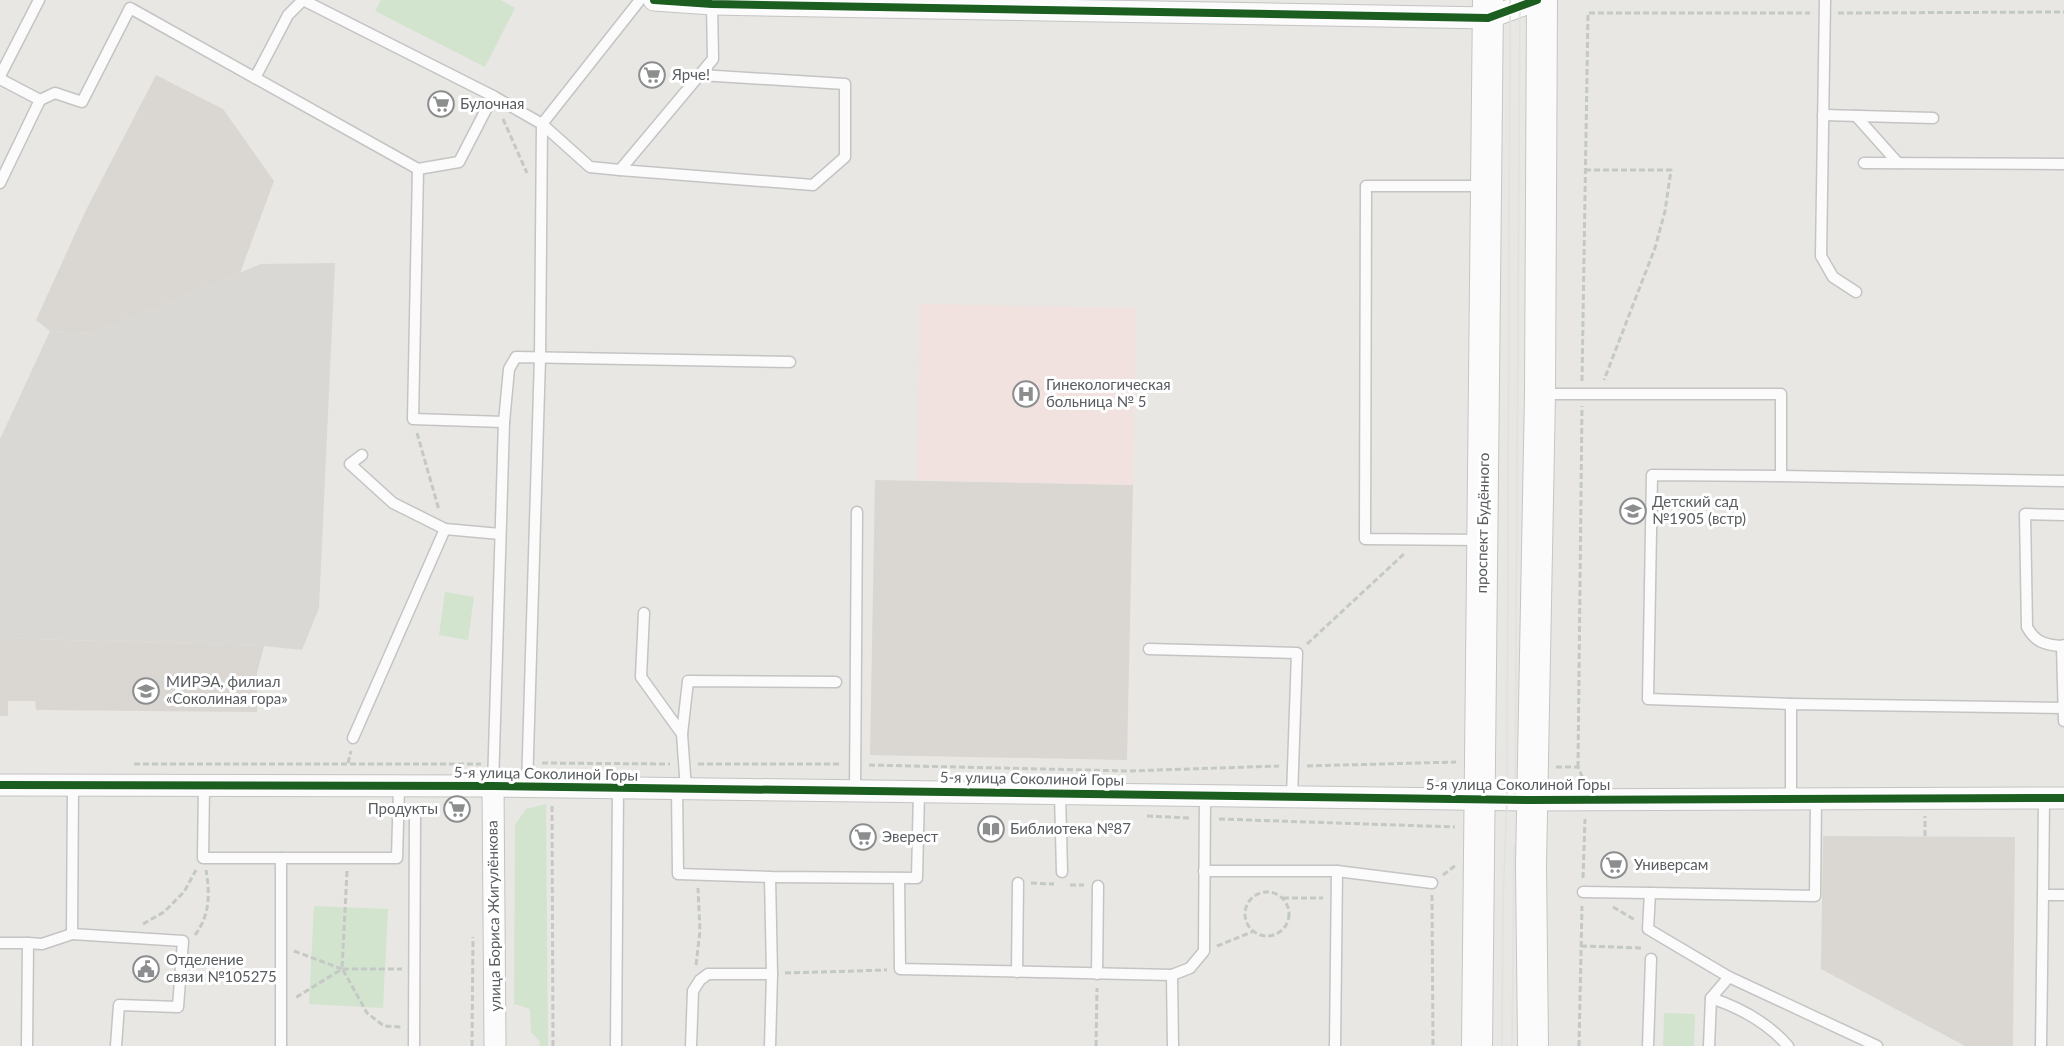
<svg xmlns="http://www.w3.org/2000/svg" width="2064" height="1046" viewBox="0 0 2064 1046" font-family="Lato,sans-serif">
<style>
.industrial{fill:#dad8d4}
.education{fill:#dad7d2}
.medical{fill:#f1e1df}
.green{fill:#d2e4ce}
.lines{fill:none;stroke-linecap:round;stroke-linejoin:round}
.lane-casing{stroke:#c4c4c4;stroke-width:13}
.street-casing{stroke:#c4c4c4;stroke-width:23}
.secondary-casing{stroke:#c5c5c5;stroke-width:32}
.path{stroke:#c4c9c5;stroke-width:3;stroke-dasharray:6 3;stroke-linecap:butt}
.lane{stroke:#fcfbfb;stroke-width:10}
.street{stroke:#fcfbfb;stroke-width:21}
.secondary{stroke:#fcfbfb;stroke-width:30}
.tram{stroke:#e1e1e0;stroke-width:1.5}
.cycleway-casing{stroke:#fff;stroke-width:11}
.cycleway{stroke:#1b5e20;stroke-width:8}
.labels{text-anchor:middle;stroke-width:6;stroke-linejoin:round;paint-order:stroke}
.poi-label{font-size:15px;fill:#595d60;stroke:#fff;text-anchor:start}
.street-label{font-size:15px;fill:#595d60;stroke:#fff}
</style>
<rect width="100%" height="100%" fill="#e8e7e3"/>
<path class="industrial" d="M335 263 319 608 302 650 264 646 0 638V439L50 331 94 333 261 264Z"/>
<g class="education">
<path d="M156 75 223 109 274 181 240 273 94 333 50 331 36 320 85 212Z"/>
<path d="M875 480 1133 485 1127 760 870 755Z"/>
<path d="M0 638 264 646 257 673V712L36 710 35 701H8V716H0Z"/>
<path d="M1823 836 2015 837 2013 1046H1965L1821 969Z"/>
</g>
<path class="medical" d="M920 304 1136 308 1133 485 917 480Z"/>
<g class="green">
<path d="M381 0H500L515 8 485 67 375 11Z"/>
<path d="M445 592 474 597 468 640 439 635Z"/>
<path d="M546 804 548 1046H539L540 1041 531 1032 530 1009 514 1004 515 825 526 809Z"/>
<path d="M314 906 388 909 383 1008 309 1004Z"/>
<path d="M1664 1013 1695 1014 1694 1046H1663Z"/>
</g>
<g class="lines">
<g class="lane-casing">
<g id="lane">
<path d="M1825 0 1821 256 1833 277 1856 292"/>
<path d="M0 76 39 0"/>
<path d="M255 78 288 15 303 0 493 96 542 124 590 167 620 170 713 59 712 4"/>
<path d="M0 79 40 100 55 93 82 102 130 8 418 169"/>
<path d="M493 96 459 162 418 169 413 419 504 422"/>
<path d="M1823 115 1933 118"/>
<path d="M1856 116 1898 163"/>
<path d="M1864 163 2064 164"/>
<path d="M620 170 813 185 845 157V84L700 75"/>
<path d="M0 183 40 100"/>
<path d="M1542 394H1781V476L1652 475 1648 699 1791 704"/>
<path d="M362 455 350 464 393 503 445 529"/>
<path d="M1781 476 2064 481"/>
<path d="M1480 540 1365 539 1366 186H1485"/>
<path d="M644 613 641 677 682 734 686 789"/>
<path d="M2064 645 2062 646 2064 721"/>
<path d="M2062 646C2045 645 2035 642 2027 627L2025 514 2064 515"/>
<path d="M1149 649 1297 653 1292 797"/>
<path d="M682 734 688 681 836 682"/>
<path d="M353 738 445 529 500 534"/>
<path d="M204 785 203 858H397L399 787"/>
<path d="M493 786 504 422 509 369 516 357 790 362"/>
<path d="M527 787 540 358 542 124 640 0"/>
<path d="M677 789 678 874 770 877 917 878 919 792"/>
<path d="M855 791 857 512"/>
<path d="M1060 793 1062 872"/>
<path d="M2044 798 2043 895H2064"/>
<path d="M1791 799V704L2064 708"/>
<path d="M1204 871H1337L1432 883"/>
<path d="M899 878 900 969 1172 975 1190 968 1204 951 1205 796"/>
<path d="M1583 892 1650 893 1648 929 1729 977 1877 1046"/>
<path d="M1650 893 1815 896 1816 799"/>
<path d="M72 934 183 941 178 1007 119 1005 116 1046"/>
<path d="M0 943H28L27 1046"/>
<path d="M28 943 42 944 72 934 73 785"/>
<path d="M1017 972 1018 883"/>
<path d="M1097 974 1098 886"/>
<path d="M1172 975 1173 1046"/>
<path d="M1711 998C1741 1008 1767 1022 1788 1046"/>
<path d="M281 1046V858"/>
<path d="M414 1046 415 816"/>
<path d="M616 1046 618 788"/>
<path d="M691 1046 693 991 700 980 708 974H772L770 877"/>
<path d="M770 1046 772 974"/>
<path d="M1335 1046 1337 871"/>
<path d="M1648 1046 1651 959"/>
<path d="M1709 1046 1711 998 1729 977"/>
<path d="M2041 1046 2043 895"/>
</g>
</g>
<g class="street-casing">
<g id="street">
<path d="M654 0 712 4 1488 18 1537 0"/>
<path d="M0 785 493 786 1532 800 2064 798"/>
<path d="M493 786 495 1046"/>
</g>
</g>
<g class="secondary-casing">
<g id="secondary">
<path d="M1477 1046 1488 0"/>
<path d="M1533 1046 1531 865 1540 394 1542 0"/>
</g>
</g>
<g class="path">
<path d="M1838 13 2064 12"/>
<path d="M503 119 527 173"/>
<path d="M1585 170H1671L1665 211 1655 248 1604 380"/>
<path d="M1582 381 1588 13H1810"/>
<path d="M417 433 439 510"/>
<path d="M1307 644 1405 553"/>
<path d="M348 763 351 751"/>
<path d="M542 763 670 764"/>
<path d="M134 764H481"/>
<path d="M698 764H841"/>
<path d="M869 765 1129 771 1279 766"/>
<path d="M1307 766 1456 762"/>
<path d="M1556 767H1578L1584 781"/>
<path d="M1578 767 1582 406"/>
<path d="M552 806 553 1046"/>
<path d="M1147 816 1191 818"/>
<path d="M1219 819 1455 827"/>
<path d="M1925 836V816"/>
<path d="M347 871 342 969H402"/>
<path d="M1443 875 1456 865"/>
<path d="M1583 878 1585 819"/>
<path d="M1031 883 1054 884"/>
<path d="M1070 885H1084"/>
<circle cx="1267" cy="914" r="22"/>
<path d="M1432 895 1433 1046"/>
<path d="M1283 898H1323"/>
<path d="M1613 907 1635 920"/>
<path d="M143 924 164 912 184 892 196 870"/>
<path d="M195 935C210 915 210 894 206 870"/>
<path d="M1217 946 1252 932"/>
<path d="M1581 946 1643 948"/>
<path d="M294 951 342 969 295 998"/>
<path d="M696 965 700 931 698 888"/>
<path d="M343 970 367 1013 384 1026 401 1027"/>
<path d="M785 973 887 970"/>
<path d="M472 1046 473 937"/>
<path d="M1096 1046 1097 988"/>
<path d="M1579 1046 1582 906"/>
</g>
<use href="#lane" class="lane"/>
<use href="#street" class="street"/>
<use href="#secondary" class="secondary"/>
<g class="tram">
<path d="M1515 800 1520 0"/>
<path d="M1502 1046 1503 902 1507 799 1510 0"/>
<path d="M1512 1046 1514 845"/>
</g>
<g class="cycleway-casing">
<g id="cycleway">
<path d="M654 0 712 4 1488 18 1537 0"/>
<path d="M0 785 493 786 1532 800 2064 798"/>
</g>
</g>
<use href="#cycleway" class="cycleway"/>
</g>
<defs>
<g id="supermarket-ring" transform="scale(1.35)"><circle r="9.5" fill="#fff" stroke="#8b8d8e" stroke-width="1.5"/><path d="M-6-5.5h2.5l.6 2H6L4.5 2H-2.5L-4.4-4H-6ZM-1.5 3.2a1.3 1.3 0 1 0 .1 0ZM3 3.2a1.3 1.3 0 1 0 .1 0Z" fill="#8b8d8e"/></g>
<g id="hospital-ring" transform="scale(1.35)"><circle r="9.5" fill="#fff" stroke="#8b8d8e" stroke-width="1.5"/><path d="M-5-5h3v3.5h4V-5h3V5h-3V1.5h-4V5h-3Z" fill="#8b8d8e"/></g>
<g id="school-ring" transform="scale(1.35)"><circle r="9.5" fill="#fff" stroke="#8b8d8e" stroke-width="1.5"/><path d="M0-5L7-2L0 1L-7-2ZM-4 1L0 2.5L4 1V4Q0 6-4 4Z" fill="#8b8d8e"/></g>
<g id="university-ring" transform="scale(1.35)"><circle r="9.5" fill="#fff" stroke="#8b8d8e" stroke-width="1.5"/><path d="M0-5L7-2L0 1L-7-2ZM-4 1L0 2.5L4 1V4Q0 6-4 4Z" fill="#8b8d8e"/></g>
<g id="library-ring" transform="scale(1.35)"><circle r="9.5" fill="#fff" stroke="#8b8d8e" stroke-width="1.5"/><path d="M-6-4Q-3-5.5-.7-3.5V5Q-3 3-6 4ZM6-4Q3-5.5 .7-3.5V5Q3 3 6 4Z" fill="#8b8d8e"/></g>
<g id="civic-ring" transform="scale(1.35)"><circle r="9.5" fill="#fff" stroke="#8b8d8e" stroke-width="1.5"/><path d="M-.6-6.5H3V-4.5H.6V-3L4-1V1h2V6H-6V1h2V-1L-.6-3ZM-1.2 2.5V6h2.4V2.5Z" fill="#8b8d8e"/></g>
</defs>
<g fill-rule="evenodd">
<use href="#supermarket-ring" x="652" y="75"/>
<use href="#supermarket-ring" x="441" y="104"/>
<use href="#hospital-ring" x="1026" y="394"/>
<use href="#school-ring" x="1633" y="511"/>
<use href="#university-ring" x="146" y="691"/>
<use href="#supermarket-ring" x="457" y="809"/>
<use href="#library-ring" x="991" y="829"/>
<use href="#supermarket-ring" x="863" y="837"/>
<use href="#supermarket-ring" x="1614" y="865"/>
<use href="#civic-ring" x="146" y="969"/>
</g>
<g class="labels">
<g class="poi-label">
<text x="672" y="80">Ярче!</text>
<text x="460" y="109">Булочная</text>
<text x="1046" y="390">Гинекологическая<tspan x="1046" dy="17">больница № 5</tspan></text>
<text x="1652" y="507">Детский сад<tspan x="1652" dy="17">№1905 (встр)</tspan></text>
<text x="166" y="687">МИРЭА, филиал<tspan x="166" dy="17">«Соколиная гора»</tspan></text>
<text x="438" y="814" text-anchor="end">Продукты</text>
<text x="1010" y="834">Библиотека №87</text>
<text x="882" y="842">Эверест</text>
<text x="1634" y="870">Универсам</text>
<text x="166" y="965">Отделение<tspan x="166" dy="17">связи №105275</tspan></text>
</g>
<g class="street-label">
<text transform="translate(1483 523) rotate(-89)" y="5">проспект Будённого</text>
<text transform="translate(546 774) rotate(1)" y="5">5-я улица Соколиной Горы</text>
<text transform="translate(1032 779) rotate(1)" y="5">5-я улица Соколиной Горы</text>
<text x="1518" y="790">5-я улица Соколиной Горы</text>
<text transform="translate(494 916) rotate(-91)" y="5">улица Бориса Жигулёнкова</text>
</g>
</g>
</svg>
